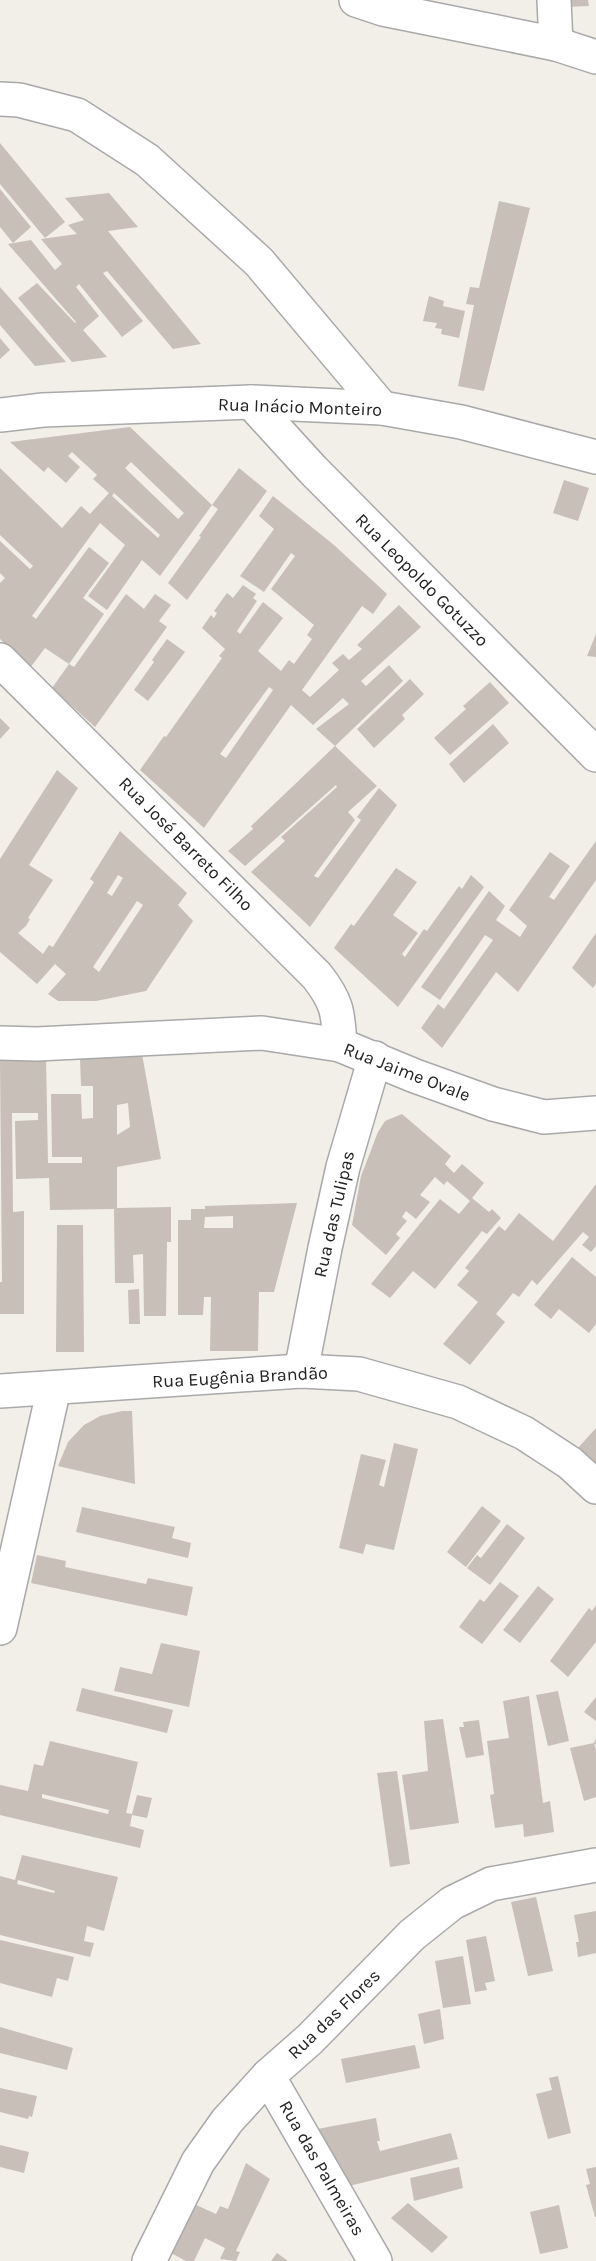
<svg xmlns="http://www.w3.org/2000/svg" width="596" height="2261" viewBox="0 0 596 2261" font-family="Karla,sans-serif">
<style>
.building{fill:#c7bfb8;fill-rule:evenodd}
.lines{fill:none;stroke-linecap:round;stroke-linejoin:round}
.minor-casing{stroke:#a9a9a9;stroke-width:36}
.minor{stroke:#fff;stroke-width:33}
.labels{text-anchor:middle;stroke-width:4.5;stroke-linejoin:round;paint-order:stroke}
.street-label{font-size:18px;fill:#222;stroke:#fff}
</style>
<rect width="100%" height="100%" fill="#f2efe9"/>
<g class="building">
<path d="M566 0H588L589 6 566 7Z"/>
<path d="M0 143 65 222 45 238 0 184Z"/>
<path d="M0 189 31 227 13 243 0 227Z"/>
<path d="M109 193 138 227 108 231 201 344 173 349 107 271 103 273 143 321 122 337 79 284 76 287 99 316 83 330 107 357 72 362 18 298 37 283 75 323 76 322 8 244 31 240 55 270 62 264 41 239 77 234 68 225 84 220 65 198Z"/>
<path d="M499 201 530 208 484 391 458 386 474 305 466 304 470 287 479 288Z"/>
<path d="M0 287 66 362 35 366 0 325Z"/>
<path d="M429 296 444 301 443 306 465 311 459 338 441 334 442 329 435 328 437 323 423 321Z"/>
<path d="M0 338 10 350 0 359Z"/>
<path d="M130 427 212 505 160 576 142 560 107 610 88 596 125 545 100 523 32 616 36 619 89 547 109 563 83 598 104 614 69 664 74 667 126 594 144 609 155 594 171 605 159 621 167 627 95 727 52 688 69 664 45 648 30 668 0 639V583L5 578 0 573V541L30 569 33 566 0 535V468L62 528 81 506 90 514 109 493 93 479 97 475 72 452 68 456 80 467 66 483 48 467 44 472 10 442ZM131 462 184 513 178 519 125 468ZM114 493 160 535 158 538 112 496Z"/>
<path d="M239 468 267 491 187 600 168 583 201 537 199 536 218 509 212 505Z"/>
<path d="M564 480 589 488 578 521 553 513Z"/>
<path d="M273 496 334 545 387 594 373 614 362 606 302 690 310 697 339 670 332 663 343 654 349 660 362 649 357 645 399 605 421 627 361 681 366 686 389 665 403 681 335 746 316 729 349 704 343 698 313 725 291 705 204 828 140 770 164 736 166 737 222 658 219 656 225 649 202 628 211 615 214 618 217 613 214 611 227 593 233 598 243 585 256 594 253 598 257 601 237 631 240 634 263 602 283 618 258 651 281 671 289 660 294 664 312 639 307 635 314 625 271 589 295 556 291 553 264 592 240 576 274 529 259 516ZM269 687 273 690 226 758 220 754Z"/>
<path d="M596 634V657L587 656Z"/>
<path d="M167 639 185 652 148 701 134 690 154 662 152 660Z"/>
<path d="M410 679 424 694 402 715 405 719 374 748 357 729Z"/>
<path d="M490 682 509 703 450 755 434 738 466 709 463 706Z"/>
<path d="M0 718 10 728 0 739Z"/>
<path d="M493 724 509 743 464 783 449 764Z"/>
<path d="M335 746 377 786 348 812 355 820 314 876 318 878 361 820 357 817 379 788 397 805 310 927 251 872 285 841 281 837 337 787 336 785 245 866 228 851 253 829 251 826Z"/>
<path d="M57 770 78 788 29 865 53 880 28 918 30 919 26 926 18 933 43 954 49 945 53 947 94 882 90 879 120 831 187 893 178 905 193 921 146 991 96 1001H58L48 994 66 974 55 964 37 984 0 952V859ZM118 875 123 878 112 896 107 893ZM137 901 143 905 99 972 93 967Z"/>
<path d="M596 841V880L518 992 496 972 442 1048 421 1028 438 1004 444 1009 493 940 485 935 440 1000 421 987 489 891 505 906 496 920 520 937 527 926 509 910 550 852 570 866 549 897 554 900Z"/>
<path d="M396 868 417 882 393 915 418 933 402 954 405 957 424 929 427 931 459 886 462 889 471 875 484 887 398 1007 334 948 351 924 354 926Z"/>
<path d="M596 933V983L593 988 572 968Z"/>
<path d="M142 1054 161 1159 117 1167V1208L171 1207V1242H167L166 1316H144L143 1254 133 1255 134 1283H115L114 1209 50 1210 49 1178 16 1179 15 1121 38 1120V1113H12L13 1212 24 1211V1314H0V1282H2L0 1060 46 1059 48 1163H82V1157H52L51 1094H81L82 1119 93 1118V1086H81L80 1058ZM128 1103 130 1127 117 1135V1105Z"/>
<path d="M402 1114 451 1156 445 1164 454 1173 462 1164 484 1183 472 1198 489 1212 492 1209 501 1218 487 1234 482 1231 435 1289 413 1271 390 1298 371 1284 440 1199 459 1214 470 1201 447 1181 444 1185 435 1177 420 1195 430 1202 416 1219 406 1211 402 1217 407 1221 396 1234 400 1238 386 1255 352 1225 361 1176 378 1132 385 1121Z"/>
<path d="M596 1184V1246L591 1252 582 1245 589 1237 583 1232 537 1285 532 1280 519 1297 513 1293 496 1314 505 1322 470 1365 443 1344 478 1302 457 1285 469 1271 465 1268 499 1226 505 1231 519 1213 553 1241Z"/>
<path d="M297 1203 274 1292H259L258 1351H210L211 1297H204L203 1315H178V1220H191V1209H205V1206ZM233 1216V1228H204L205 1217Z"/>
<path d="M57 1225H83L84 1352H56Z"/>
<path d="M572 1257 596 1277V1324L589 1333 559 1309 551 1319 534 1305Z"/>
<path d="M139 1289 140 1324H129L128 1290Z"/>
<path d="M122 1411H132L135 1484 58 1466 68 1442 84 1425 100 1416Z"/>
<path d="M596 1428V1464L577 1449Z"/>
<path d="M394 1443 418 1449 394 1550 366 1544 363 1554 339 1548 361 1454 386 1460 379 1485 384 1487Z"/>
<path d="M482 1506 501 1521 466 1567 447 1552Z"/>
<path d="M82 1507 175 1527 172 1538 191 1543 188 1558 76 1532Z"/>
<path d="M507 1524 525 1538 490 1585 467 1568 477 1555 481 1558Z"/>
<path d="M37 1555 66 1561 65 1567 146 1584 148 1578 193 1587 187 1616 31 1583Z"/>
<path d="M500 1582 519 1596 482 1644 459 1627 480 1599 484 1602Z"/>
<path d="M538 1586 554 1599 520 1643 503 1630Z"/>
<path d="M596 1605V1642L568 1677 550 1661 589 1608 592 1611Z"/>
<path d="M161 1643 200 1651 189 1707 114 1691 120 1667 152 1674Z"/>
<path d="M82 1688 173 1710 167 1733 76 1711Z"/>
<path d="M558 1691 569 1741 548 1746 536 1695Z"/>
<path d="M529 1696 543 1803 550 1801 554 1832 524 1837 523 1824 495 1828 490 1795 494 1794 487 1741 509 1738 503 1701Z"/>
<path d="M596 1697V1721L584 1712Z"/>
<path d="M443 1719 459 1823 410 1830 402 1775 428 1771 424 1721Z"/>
<path d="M479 1720 484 1755 466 1758 459 1727H464L463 1722Z"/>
<path d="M596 1738V1745L594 1743 596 1750V1797L584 1801 570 1748 594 1743Z"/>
<path d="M50 1741 138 1762 126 1813 132 1814 137 1795 152 1798 147 1818 132 1815 130 1826 144 1830 140 1848 0 1815V1785L28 1791 34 1764 43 1766ZM42 1794 109 1810 108 1814 42 1798Z"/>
<path d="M397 1771 410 1864 390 1867 377 1773Z"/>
<path d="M22 1855 118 1877 104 1931 87 1926 84 1941 94 1943 90 1957 0 1935V1876L15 1880ZM18 1880 55 1891 54 1893 17 1884Z"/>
<path d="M536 1897 553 1971 528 1976 511 1902Z"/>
<path d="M596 1911V1953L578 1957 576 1942H579L574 1915Z"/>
<path d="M486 1936 495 1981 485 1983 487 1990 475 1992 466 1940Z"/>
<path d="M0 1940 74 1957 68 1981 57 1978 52 1997 0 1983Z"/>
<path d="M463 1956 471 2004 443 2008 435 1961Z"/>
<path d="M440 2009 444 2039 424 2044 418 2014Z"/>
<path d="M0 2027 73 2048 67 2070 0 2053Z"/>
<path d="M415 2045 420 2068 346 2083 341 2059Z"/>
<path d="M558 2076 571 2133 548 2139 536 2094 552 2090 549 2078Z"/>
<path d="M0 2088 37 2096 32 2117 29 2116 28 2119 0 2112Z"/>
<path d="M376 2118 380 2141H377L380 2151 451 2133 458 2159 341 2188 312 2130Z"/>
<path d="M0 2145 29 2152 24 2173 0 2167Z"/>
<path d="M246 2163 270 2179 236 2251 240 2252 236 2261 220 2259 225 2248 205 2238 194 2261H186L171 2253 194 2204 216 2214 220 2206 228 2209Z"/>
<path d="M459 2167 463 2188 414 2201 410 2178Z"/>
<path d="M596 2167V2217H595L586 2185 590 2184 586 2169Z"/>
<path d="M408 2203 448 2237 432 2253 391 2218Z"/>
<path d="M559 2205 568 2248 540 2254 530 2212Z"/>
<path d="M277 2253 288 2261H271Z"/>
</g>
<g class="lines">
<g class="minor-casing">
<g id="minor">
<path d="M356 0 383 9 556 44 596 57"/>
<path d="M554 0 556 44"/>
<path d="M0 99 19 100 77 115 147 160 259 262 382 408"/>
<path d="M251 402 313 470 596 755"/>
<path d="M0 415 43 410 251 402 382 408 461 422 596 457"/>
<path d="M0 660 317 976C338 1003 338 1013 340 1045"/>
<path d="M0 1043 37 1044 262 1033 340 1045 415 1076 493 1104 544 1117 596 1113"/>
<path d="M301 1371 325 1248 343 1167 375 1058"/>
<path d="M0 1391 301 1371 359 1374 458 1402 524 1433 570 1463 596 1487"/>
<path d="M0 1628 54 1388"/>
<path d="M268 2076 375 2261"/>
<path d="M149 2261 198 2162 227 2121 268 2076 310 2039 412 1935 452 1903 491 1884 596 1865"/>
</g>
</g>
<use href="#minor" class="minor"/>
</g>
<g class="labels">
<g class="street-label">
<text transform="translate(300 407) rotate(2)" y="6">Rua Inácio Monteiro</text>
<text transform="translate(422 580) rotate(45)" y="6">Rua Leopoldo Gotuzzo</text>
<text transform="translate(186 844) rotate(45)" y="6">Rua José Barreto Filho</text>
<text transform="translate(407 1072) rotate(21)" y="6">Rua Jaime Ovale</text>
<text transform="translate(334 1214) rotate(-77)" y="6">Rua das Tulipas</text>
<text transform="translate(240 1377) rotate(-3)" y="6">Rua Eugênia Brandão</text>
<text transform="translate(334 2014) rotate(-44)" y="6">Rua das Flores</text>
<text transform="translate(322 2168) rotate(60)" y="6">Rua das Palmeiras</text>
</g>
</g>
</svg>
